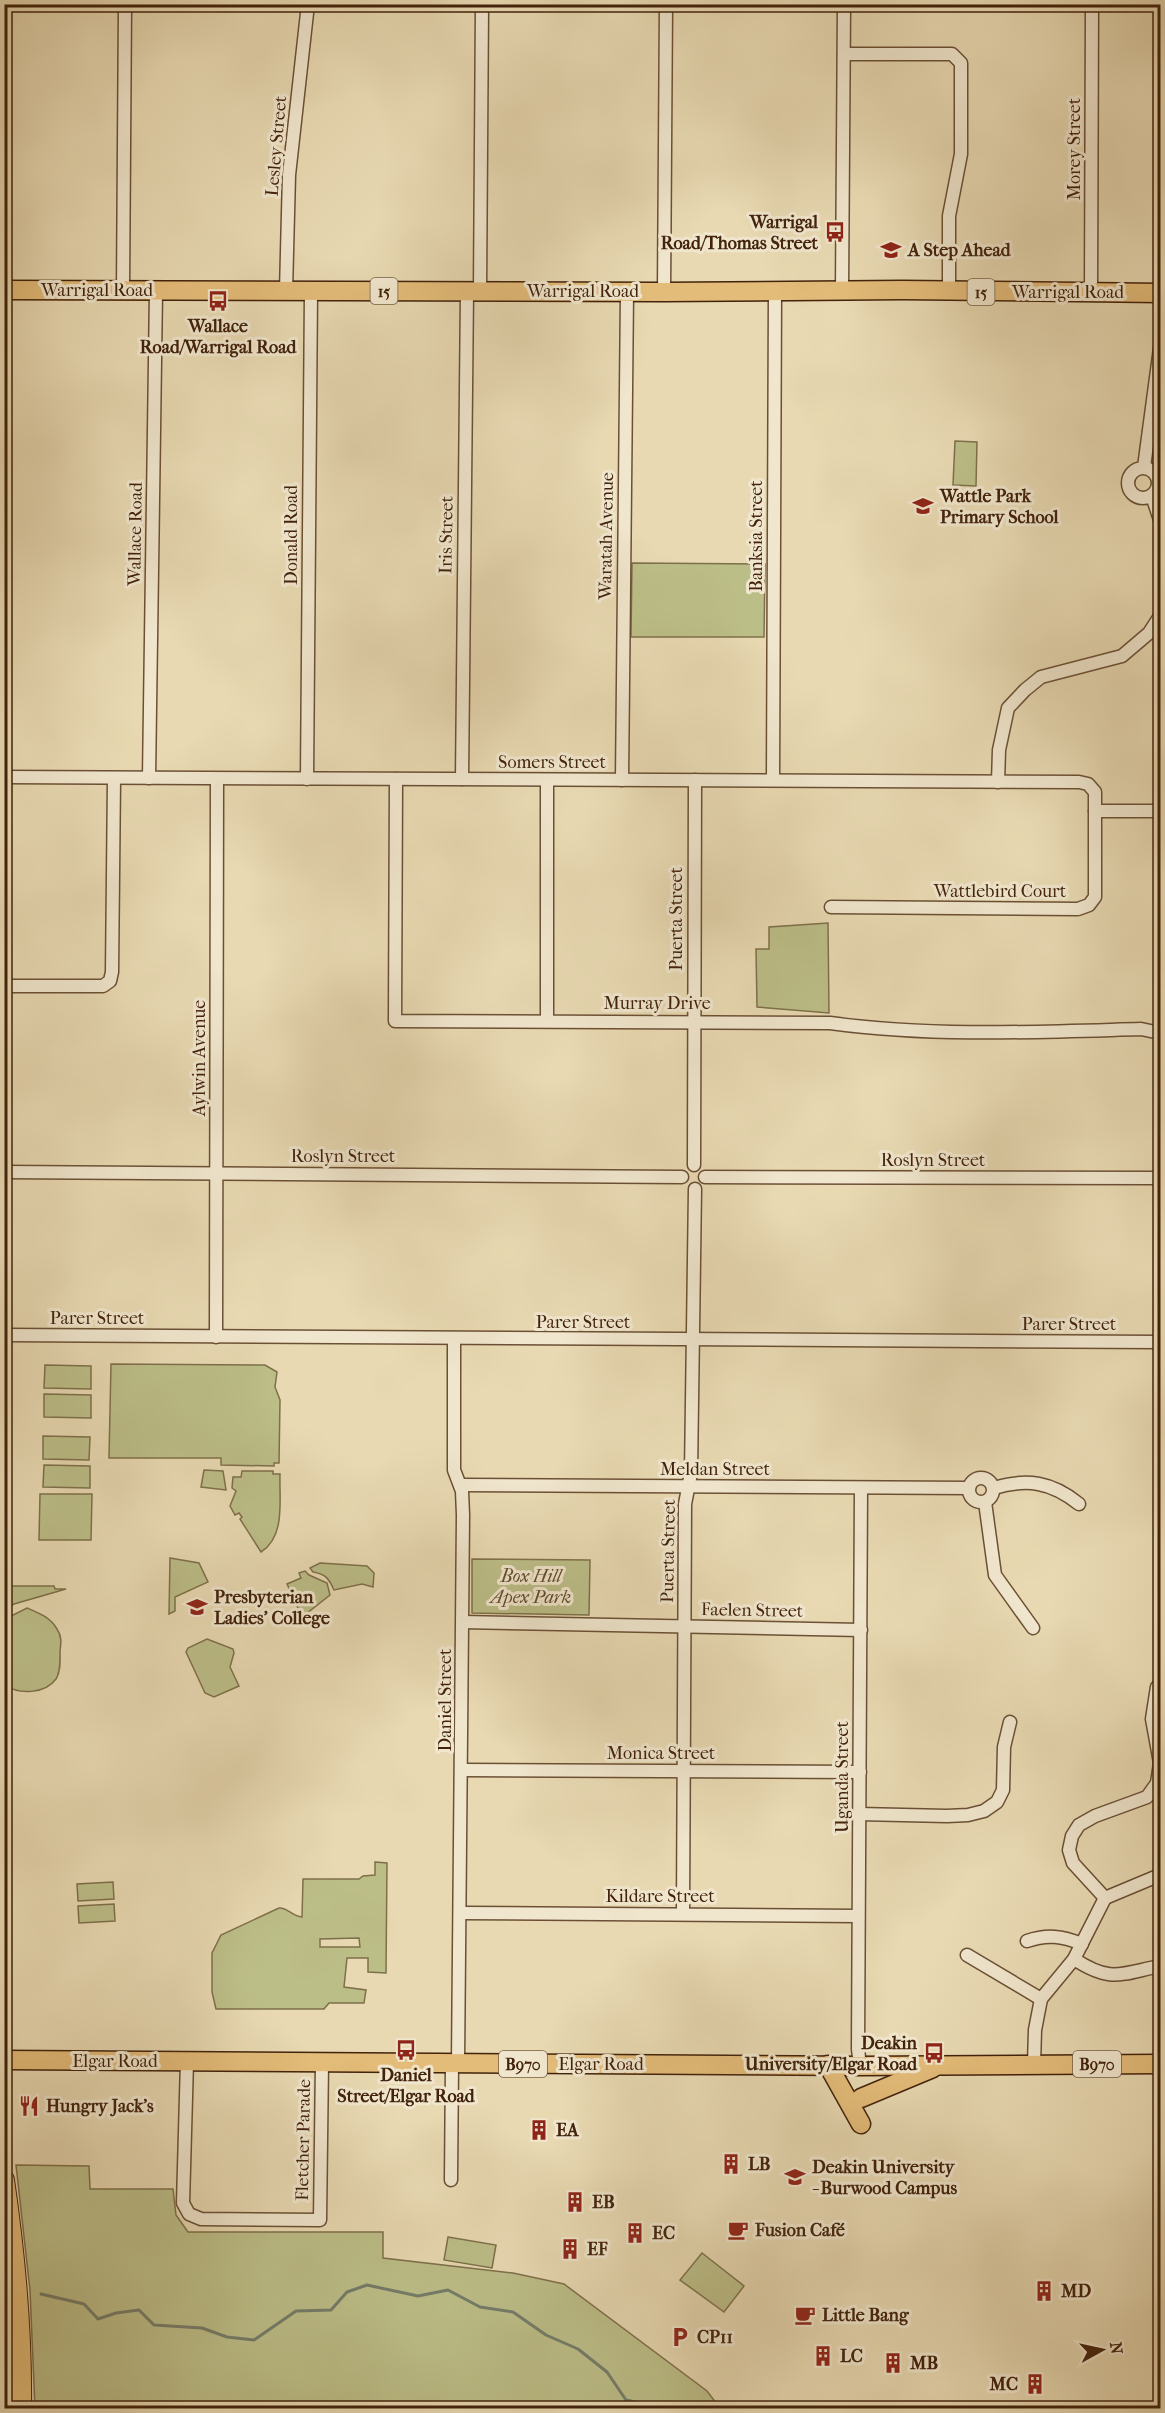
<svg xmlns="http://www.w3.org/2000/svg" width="1165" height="2413" viewBox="0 0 1165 2413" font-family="'IM FELL French Canon',serif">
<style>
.green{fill:#bcbe88;stroke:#7e704a;stroke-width:1.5;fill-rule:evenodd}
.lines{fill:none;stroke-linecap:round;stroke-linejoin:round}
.stream{stroke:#757d6a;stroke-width:3}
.minor-casing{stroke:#6b5035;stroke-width:15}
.primary-casing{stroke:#41220b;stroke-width:21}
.trunk-casing{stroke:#41220b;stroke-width:22}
.minor{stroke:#f0e6cd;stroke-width:12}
.primary{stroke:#e4bc79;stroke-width:18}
.trunk{stroke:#e4bc79;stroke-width:20}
.tram{stroke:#41220b;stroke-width:1.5}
.labels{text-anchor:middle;stroke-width:6;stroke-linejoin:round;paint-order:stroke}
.shield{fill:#f0e6cd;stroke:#765d45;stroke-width:1.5}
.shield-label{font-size:16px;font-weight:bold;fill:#41220b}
.street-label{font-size:18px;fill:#41220b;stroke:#f0e6cd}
.poi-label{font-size:18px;font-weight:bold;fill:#41220b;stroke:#f0e6cd;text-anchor:start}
.park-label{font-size:18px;font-style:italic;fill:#60492a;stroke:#f0e6cd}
</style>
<rect width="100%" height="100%" fill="#e8d9b2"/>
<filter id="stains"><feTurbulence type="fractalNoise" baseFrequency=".00333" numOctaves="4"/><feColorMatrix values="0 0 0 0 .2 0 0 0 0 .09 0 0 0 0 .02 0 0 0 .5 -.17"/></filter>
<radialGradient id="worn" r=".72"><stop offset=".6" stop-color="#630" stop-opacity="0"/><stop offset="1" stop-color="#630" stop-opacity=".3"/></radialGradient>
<g class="green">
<path d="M955 441 977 442 976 486 953 485Z"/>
<path d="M632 563 765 564 764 637H631Z"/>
<path d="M828 923 829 1013 757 1007 756 949H769V927Z"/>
<path d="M111 1364 265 1365 277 1372 275 1387 280 1400 279 1463H274V1466L221 1465V1458H109Z"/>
<path d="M45 1365 91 1366V1389L44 1388Z"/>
<path d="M44 1394 91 1395V1418L44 1417Z"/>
<path d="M43 1436 90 1437 89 1460 43 1459Z"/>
<path d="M44 1465 90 1466V1488L43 1487Z"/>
<path d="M204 1470 223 1471 226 1490 201 1487Z"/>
<path d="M242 1471H273V1474H280C279 1500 286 1536 261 1552L240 1519 242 1517 239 1513 235 1515 230 1506 236 1491 232 1488 233 1477H241Z"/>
<path d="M40 1494H92L91 1540H39Z"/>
<path d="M170 1558 199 1563 208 1582 175 1597V1611L169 1614Z"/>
<path d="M472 1559 590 1560 589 1615 472 1613Z"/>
<path d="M320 1563 367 1566 374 1573 373 1587 362 1584 334 1590C329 1579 326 1574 313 1572L310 1568Z"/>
<path d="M305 1571 309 1575 327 1583 330 1595 302 1617 287 1584 301 1578 299 1573Z"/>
<path d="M5 1586H54L55 1589H66L14 1604 5 1609Z"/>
<path d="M27 1608C39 1613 50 1617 57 1629 62 1636 61 1643 60 1651 60 1660 61 1671 56 1679 45 1694 19 1695 5 1685V1619Z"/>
<path d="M207 1639 233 1649 234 1653 230 1667 239 1686 214 1697 205 1693 186 1652 188 1648Z"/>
<path d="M375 1862 387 1863 386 1973 368 1972V1958H347L344 1987 366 1990 364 2003H329L324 2009H216L212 1992V1953L221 1935 279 1908C287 1907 293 1917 302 1917L303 1879H359L363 1876 375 1875ZM359 1938 360 1947H320V1939Z"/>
<path d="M113 1882 114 1899 78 1901 77 1884Z"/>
<path d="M114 1904 115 1921 79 1923 78 1906Z"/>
<path d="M16 2165 89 2166 90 2189H173L176 2215 188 2232H383V2258L513 2273 564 2284 707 2391 720 2408H35L30 2290Z"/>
<path d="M448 2237 496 2245 492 2268 444 2260Z"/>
<path d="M702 2253 744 2286 724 2312 680 2280Z"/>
</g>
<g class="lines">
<path class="stream" d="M41 2294 84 2304 98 2319 116 2313 139 2310 154 2325 202 2328 227 2337 254 2340 296 2311 331 2310 347 2292 367 2285 418 2296 448 2290 480 2307 513 2312 546 2335 578 2349 607 2372 626 2400 664 2408"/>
<g class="minor-casing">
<g id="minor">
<path d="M844 54H952L961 63V154L949 216V292"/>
<path d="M123 290 125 4"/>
<path d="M286 291 289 175 308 4"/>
<path d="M480 291 482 4"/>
<path d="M842 291 844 4"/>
<path d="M664 292 666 4"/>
<path d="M1091 293 1092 4"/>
<path d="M1144 467 1160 348"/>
<circle cx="1143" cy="483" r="15"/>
<path d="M1152 496 1160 520"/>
<path d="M4 777 1079 782 1088 784 1095 792V897L1089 905 1078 909 831 907"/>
<path d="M149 778 156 291"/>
<path d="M307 779 311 291"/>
<path d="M396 779 395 1021 830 1023C934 1037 1037 1032 1141 1029L1160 1033"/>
<path d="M462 779 467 291"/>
<path d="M622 780 627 292"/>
<path d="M773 780 775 291"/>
<path d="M998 782 999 750 1008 708 1025 690 1041 677 1122 656 1149 633 1160 616"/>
<path d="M1095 811H1160"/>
<path d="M4 986H103L110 981 112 972 114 778"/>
<path d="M547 1021V780"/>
<path d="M694 1165 695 780"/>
<path d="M4 1172 682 1177"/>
<path d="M705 1177 1160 1178"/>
<path d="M4 1335 1160 1342"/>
<path d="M216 1337 217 779"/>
<path d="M454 1339V1470L462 1491 463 1515 458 2063"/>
<circle cx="981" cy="1490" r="12"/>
<path d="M460 1485 969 1488"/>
<path d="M994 1488C1027 1478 1052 1482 1079 1504"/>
<path d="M985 1502 995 1575 1033 1628"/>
<path d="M463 1622 861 1630"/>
<path d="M462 1770 860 1772"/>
<path d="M859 1814 947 1816 968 1815 984 1811 997 1802 1003 1790 1004 1747 1010 1722"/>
<path d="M1105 1898 1160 1875"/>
<path d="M461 1913 858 1916"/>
<path d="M683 1914 685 1504 691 1473 695 1189"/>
<path d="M1027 1941C1047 1934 1062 1936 1082 1944"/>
<path d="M967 1955 1041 1999"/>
<path d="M1074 1959C1111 1983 1120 1974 1160 1966"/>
<path d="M187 2061 183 2203 189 2214 201 2219 320 2220 322 2062"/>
<path d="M1034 2064 1035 2030 1041 1999 1074 1959 1105 1898 1073 1863 1069 1850 1072 1836 1079 1825 1095 1816 1147 1797 1157 1783 1160 1763 1152 1719 1157 1687"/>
<path d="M860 2066 858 2049 861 1488"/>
<path d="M451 2180 452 2063"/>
</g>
</g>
<g class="primary-casing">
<g id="primary">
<path d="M4 290 664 292 902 290 1160 293"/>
<path d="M4 2060 860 2066 1160 2064"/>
<path d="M828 2065 861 2124"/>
<path d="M861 2098 933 2068"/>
</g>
</g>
<g class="trunk-casing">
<path id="trunk" d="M4 2180C15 2255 22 2332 21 2408"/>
</g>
<use href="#minor" class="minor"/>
<use href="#primary" class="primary"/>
<use href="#trunk" class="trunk"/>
<path class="tram" d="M4 2342 7 2408"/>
</g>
<defs>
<g id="bus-bare" transform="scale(1.62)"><path d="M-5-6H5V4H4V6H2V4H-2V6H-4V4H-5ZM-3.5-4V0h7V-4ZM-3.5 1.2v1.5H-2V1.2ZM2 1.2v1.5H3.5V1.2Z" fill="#8f2418" stroke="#f0e6cd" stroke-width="2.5" paint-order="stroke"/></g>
<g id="school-bare" transform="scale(1.62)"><path d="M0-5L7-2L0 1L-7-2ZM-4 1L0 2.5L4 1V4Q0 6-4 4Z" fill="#8f2418" stroke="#f0e6cd" stroke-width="2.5" paint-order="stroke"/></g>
<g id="restaurant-bare" transform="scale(1.62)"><path d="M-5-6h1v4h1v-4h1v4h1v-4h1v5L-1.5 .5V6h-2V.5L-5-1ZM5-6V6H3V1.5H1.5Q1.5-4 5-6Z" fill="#8f2418" stroke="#f0e6cd" stroke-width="2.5" paint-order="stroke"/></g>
<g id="building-bare" transform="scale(1.62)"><path d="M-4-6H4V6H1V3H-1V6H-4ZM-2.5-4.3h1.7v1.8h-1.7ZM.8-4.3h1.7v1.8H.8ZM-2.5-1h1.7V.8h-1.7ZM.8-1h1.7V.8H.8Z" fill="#8f2418" stroke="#f0e6cd" stroke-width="2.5" paint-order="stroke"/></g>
<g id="university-bare" transform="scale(1.62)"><path d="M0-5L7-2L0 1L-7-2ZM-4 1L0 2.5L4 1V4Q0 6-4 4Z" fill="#8f2418" stroke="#f0e6cd" stroke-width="2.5" paint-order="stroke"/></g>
<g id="cafe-bare" transform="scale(1.62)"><path d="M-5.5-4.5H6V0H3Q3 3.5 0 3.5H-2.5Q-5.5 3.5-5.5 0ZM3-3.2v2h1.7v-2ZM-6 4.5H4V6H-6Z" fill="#8f2418" stroke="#f0e6cd" stroke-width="2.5" paint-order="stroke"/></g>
<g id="parking-bare" transform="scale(1.62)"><path d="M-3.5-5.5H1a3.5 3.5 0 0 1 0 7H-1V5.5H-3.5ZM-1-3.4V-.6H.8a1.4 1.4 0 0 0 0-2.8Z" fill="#8f2418" stroke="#f0e6cd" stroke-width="2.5" paint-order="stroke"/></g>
</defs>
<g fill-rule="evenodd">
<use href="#bus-bare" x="835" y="232"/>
<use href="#school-bare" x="891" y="250"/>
<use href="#bus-bare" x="218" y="301"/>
<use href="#school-bare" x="923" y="506"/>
<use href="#school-bare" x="197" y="1607"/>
<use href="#bus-bare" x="406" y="2050"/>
<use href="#bus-bare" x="934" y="2053"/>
<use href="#restaurant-bare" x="29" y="2106"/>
<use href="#building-bare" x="539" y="2130"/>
<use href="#building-bare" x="731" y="2164"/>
<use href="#university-bare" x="795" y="2177"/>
<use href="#building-bare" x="575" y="2202"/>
<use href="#cafe-bare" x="738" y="2230"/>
<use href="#building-bare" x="635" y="2233"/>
<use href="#building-bare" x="570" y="2249"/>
<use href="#building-bare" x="1044" y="2291"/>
<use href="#cafe-bare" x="805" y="2315"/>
<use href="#parking-bare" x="680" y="2337"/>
<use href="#building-bare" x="823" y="2356"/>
<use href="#building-bare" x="893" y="2363"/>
<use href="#building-bare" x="1035" y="2384"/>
</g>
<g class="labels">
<g class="shield">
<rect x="370.5" y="278" width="27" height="26" rx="4.5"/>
<rect x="967.5" y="279" width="27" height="26" rx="4.5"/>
<rect x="499" y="2051" width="48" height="26" rx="4.5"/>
<rect x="1073" y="2051" width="48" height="26" rx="4.5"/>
</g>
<g class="shield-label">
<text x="384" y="297">15</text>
<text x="981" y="298">15</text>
<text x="523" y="2070">B970</text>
<text x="1097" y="2070">B970</text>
</g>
<g class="street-label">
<text transform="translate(276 146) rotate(-85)" y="6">Lesley Street</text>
<text transform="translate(1074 149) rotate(-90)" y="6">Morey Street</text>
<text x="97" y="296">Warrigal Road</text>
<text x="583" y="297">Warrigal Road</text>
<text x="1068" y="298">Warrigal Road</text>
<text transform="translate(135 534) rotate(-89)" y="6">Wallace Road</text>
<text transform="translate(291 535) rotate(-90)" y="6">Donald Road</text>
<text transform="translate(446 535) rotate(-89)" y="6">Iris Street</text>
<text transform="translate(606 536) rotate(-89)" y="6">Waratah Avenue</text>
<text transform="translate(756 536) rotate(-90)" y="6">Banksia Street</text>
<text x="552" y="768">Somers Street</text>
<text x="1000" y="897">Wattlebird Court</text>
<text transform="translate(676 919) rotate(-90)" y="6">Puerta Street</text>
<text x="657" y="1009">Murray Drive</text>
<text transform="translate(199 1058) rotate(-90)" y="6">Aylwin Avenue</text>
<text x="343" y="1162">Roslyn Street</text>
<text x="933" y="1166">Roslyn Street</text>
<text x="97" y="1324">Parer Street</text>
<text x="583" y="1328">Parer Street</text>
<text x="1069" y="1330">Parer Street</text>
<text x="715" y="1475">Meldan Street</text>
<text transform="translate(668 1551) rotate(-89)" y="6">Puerta Street</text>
<text transform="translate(752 1610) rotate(1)" y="6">Faelen Street</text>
<text transform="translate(445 1700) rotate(-90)" y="6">Daniel Street</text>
<text x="661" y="1759">Monica Street</text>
<text transform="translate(842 1777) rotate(-90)" y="6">Uganda Street</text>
<text x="660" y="1902">Kildare Street</text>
<text x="115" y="2067">Elgar Road</text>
<text x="601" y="2070">Elgar Road</text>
<text transform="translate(303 2140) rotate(-89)" y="6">Fletcher Parade</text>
</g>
<g class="poi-label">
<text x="818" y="228" text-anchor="end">Warrigal<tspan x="818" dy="21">Road/Thomas Street</tspan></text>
<text x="908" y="256">A Step Ahead</text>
<text x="218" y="332" text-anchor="middle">Wallace<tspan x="218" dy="21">Road/Warrigal Road</tspan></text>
<text x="940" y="502">Wattle Park<tspan x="940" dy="21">Primary School</tspan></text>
<text x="214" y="1603">Presbyterian<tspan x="214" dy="21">Ladies' College</tspan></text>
<text x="917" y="2049" text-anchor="end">Deakin<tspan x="917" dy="21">University/Elgar Road</tspan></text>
<text x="406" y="2081" text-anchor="middle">Daniel<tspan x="406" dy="21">Street/Elgar Road</tspan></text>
<text x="46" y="2112">Hungry Jack's</text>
<text x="556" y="2136">EA</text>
<text x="748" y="2170">LB</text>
<text x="812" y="2173">Deakin University<tspan x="812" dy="21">- Burwood Campus</tspan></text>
<text x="592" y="2208">EB</text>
<text x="755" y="2236">Fusion Café</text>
<text x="652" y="2239">EC</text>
<text x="587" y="2255">EF</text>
<text x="1061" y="2297">MD</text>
<text x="822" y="2321">Little Bang</text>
<text x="697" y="2343">CP11</text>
<text x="840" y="2362">LC</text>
<text x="910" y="2369">MB</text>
<text x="1018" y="2390" text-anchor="end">MC</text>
</g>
<g class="park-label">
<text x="531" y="1582">Box Hill<tspan x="531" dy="21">Apex Park</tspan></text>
</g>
</g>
<rect width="1165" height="2413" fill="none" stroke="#e8d9b2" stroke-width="24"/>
<rect x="6" y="6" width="1153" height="2401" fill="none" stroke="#41220b" stroke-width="3"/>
<rect x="12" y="12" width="1141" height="2389" fill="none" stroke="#41220b" stroke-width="1.5"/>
<g transform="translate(1102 2350) rotate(82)" stroke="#f0e6cd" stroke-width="4.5" paint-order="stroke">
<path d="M0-4.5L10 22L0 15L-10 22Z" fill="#41220b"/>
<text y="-9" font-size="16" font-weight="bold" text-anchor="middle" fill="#41220b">N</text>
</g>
<rect width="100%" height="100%" filter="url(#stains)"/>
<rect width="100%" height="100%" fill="url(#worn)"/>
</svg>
